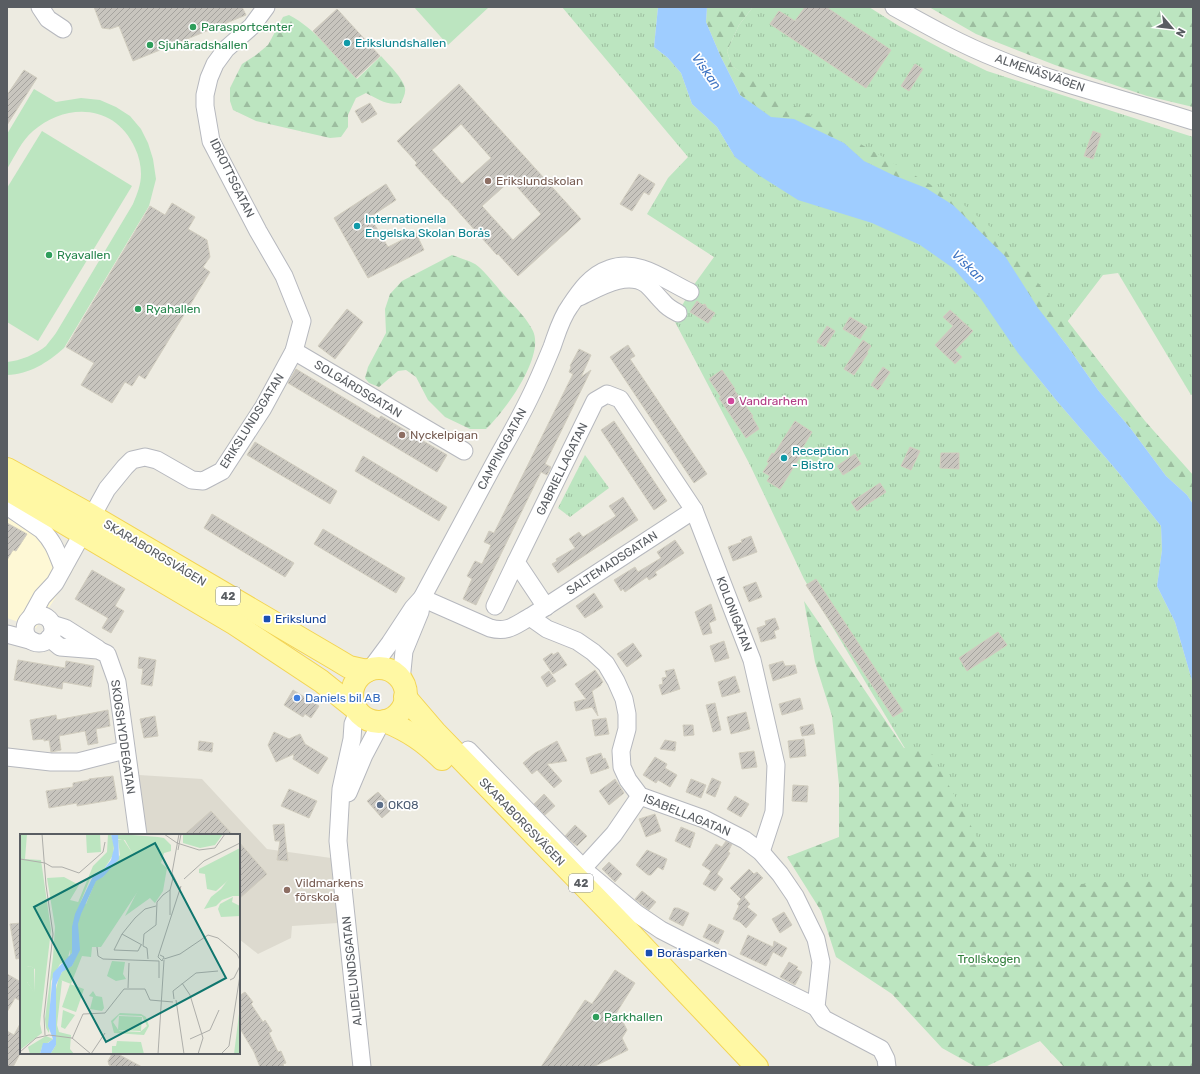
<svg xmlns="http://www.w3.org/2000/svg" width="1200" height="1074" viewBox="0 0 1200 1074" font-family="Rubik,sans-serif">
<style>
.commercial{fill:#fef8d5}
.education{fill:#dddacf}
.grass{fill:url(#grass-tufts)}
.forest{fill:url(#forest-firs)}
.pitch{fill:#bce5c0}
.water{fill:#9fcdff}
.building{fill:url(#building-hatch);stroke:#d1cdbf;fill-rule:evenodd}
.lines{fill:none;stroke-linecap:round;stroke-linejoin:round}
.minor-casing{stroke:#b6b8be;stroke-width:19}
.major-casing{stroke:#f3d454;stroke-width:24}
.minor{stroke:#fff;stroke-width:17}
.major{stroke:#fff8a4;stroke-width:22}
.leisure-dot{fill:#2e9e5b;stroke:#fff;stroke-width:1.5}
.culture-dot{fill:#0f9aa8;stroke:#fff;stroke-width:1.5}
.education-dot{fill:#8d6e63;stroke:#fff;stroke-width:1.5}
.hotel-dot{fill:#d1479c;stroke:#fff;stroke-width:1.5}
.transit-dot{fill:#1a4fb4;stroke:#fff;stroke-width:1.5}
.shop-dot{fill:#3f7fe0;stroke:#fff;stroke-width:1.5}
.service-dot{fill:#5c6f8a;stroke:#fff;stroke-width:1.5}
.labels{text-anchor:middle;stroke-width:3.5;stroke-linejoin:round;paint-order:stroke}
.shield{fill:#fff;stroke:#8b8e91;stroke-width:1}
.shield-label{font-size:11px;font-weight:bold;fill:#595d62}
.leisure-label{font-size:12px;fill:#27864d;stroke:#fff;text-anchor:start}
.culture-label{font-size:12px;fill:#0d838f;stroke:#fff;text-anchor:start}
.street-label{font-size:12px;fill:#595d62;stroke:#fff}
.education-label{font-size:12px;fill:#785e54;stroke:#fff;text-anchor:start}
.hotel-label{font-size:12px;fill:#b23c85;stroke:#fff;text-anchor:start}
.transit-label{font-size:12px;fill:#164399;stroke:#fff;text-anchor:start}
.shop-label{font-size:12px;fill:#366cbe;stroke:#fff;text-anchor:start}
.service-label{font-size:12px;fill:#4e5e75;stroke:#fff;text-anchor:start}
.park-label{font-size:12px;fill:#32813d;stroke:#fff}
.water-label{font-size:13px;font-style:italic;fill:#4075c3;stroke:#fff}
.inset-road{fill:none;stroke:#aeaeaa;stroke-width:1}
.view{fill:#0f766e;fill-opacity:0.15;stroke:#0f766e;stroke-width:2}
.inset-edge{fill:none;stroke:#595d62;stroke-width:2}
</style>
<defs>
<pattern id="grass-tufts" width="24" height="20" patternUnits="userSpaceOnUse"><rect width="24" height="20" fill="#bce5c0"/><path d="M3 7l-1-3M5 7V3M7 7l1-3M15 17l-1-3M17 17v-4M19 17l1-3" fill="none" stroke="#9cbd9f"/></pattern>
<pattern id="forest-firs" width="22" height="20" patternUnits="userSpaceOnUse"><rect width="22" height="20" fill="#bce5c0"/><path d="M5 1l3.5 6h-7zM16 11l3.5 6h-7z" fill="#9cbd9f"/></pattern>
<pattern id="building-hatch" width="6" height="6" patternUnits="userSpaceOnUse"><rect width="6" height="6" fill="#c8c5be"/><path d="M-1 1l2-2M0 6l6-6M5 7l2-2" fill="none" stroke="#a5a39e"/></pattern>
</defs>
<rect width="100%" height="100%" fill="#edebe1"/>
<path class="commercial" d="M7 518 32 532 75 567 36 628 7 618Z"/>
<path class="education" d="M139 775 202 779 267 849 331 858 338 923 292 926 291 938 258 954 239 939V835H146Z"/>
<g class="grass">
<path d="M562 7H658L654 47 668 58 681 73 692 104 717 127 735 157 745 75 732 66 727 51 739 25 753 7H869L899 26 944 50 987 71 1193 137V394L1191 395 1118 273 1103 275 1031 369 1056 400 1118 472 1161 526 1162 550 1157 586 1175 622 1193 684V886L1045 894 971 859 804 579 750 465 674 320 693 286 714 257 647 214 668 178 688 157Z"/>
<path d="M585 455 609 488 570 517 558 508Z"/>
</g>
<g class="forest">
<path d="M707 7H753L739 25 727 51 732 66 788 102 959 201 994 230 1043 289 1145 421 1193 475V504L1187 495 1166 476 1131 429 1098 390 1068 347 1038 308 893 175 864 161 844 143 794 119 771 117 740 95 720 55 706 22Z"/>
<path d="M929 7H1193V107L1147 96 1055 65 976 34Z"/>
<path d="M289 15C316 29 336 57 357 79L381 56C388 64 403 78 405 88 406 93 403 99 401 103 387 106 378 99 366 93L356 98 348 115V127L341 137 330 138 256 121 233 110 230 101V88L242 64 256 55 268 45 283 17Z"/>
<path d="M452 255C459 258 468 260 475 264 482 268 498 288 504 295 514 306 526 317 533 331 545 357 504 412 486 429H470L445 417 428 400 416 377 406 370 398 371 379 387 369 383 365 378 368 367 386 333 385 309 390 294 402 281Z"/>
<path d="M804 601 904 748H928L968 820 987 857 1009 866 1069 885 1105 882 1193 881V1067H1064L1040 1041 985 1067H976L942 1048 892 994 836 957 821 911 787 857 839 837V785L832 716 815 662Z"/>
</g>
<g class="pitch">
<path d="M414 7H489L448 45Z"/>
<path d="M34 89 56 102 81 98 100 100 116 107 130 116 141 129 148 143 153 159 156 179 149 206 64 348C47 363 30 374 7 375V362C20 361 36 354 46 346 49 342 53 337 56 333L133 204C137 194 141 185 141 174 141 166 139 156 135 148 116 104 66 102 33 131 22 140 15 156 7 169V134Z"/>
<path d="M42 131 132 186 38 341 7 322V188Z"/>
</g>
<path class="water" d="M658 7H707L706 22 720 55 740 95 771 117 794 119 844 143 864 161 893 175 926 188 953 205 1005 256 1038 308 1068 347 1098 390 1131 429 1166 476 1187 495 1193 504V684L1175 622 1157 586 1162 550 1161 526 1118 472 1056 400 1018 353 981 299 953 268 920 245 872 223 798 200 760 176 735 157 717 127 692 104 681 73 668 58 654 47Z"/>
<g class="building">
<path d="M94 7H242L246 15 133 61 119 26 110 29 102 28Z"/>
<path d="M805 7H826L891 50 866 88 770 24 779 11 795 21Z"/>
<path d="M337 9 380 56 356 78 313 31Z"/>
<path d="M915 64 923 69 909 91 901 86Z"/>
<path d="M24 70 37 78 7 125V95Z"/>
<path d="M459 84 581 219 518 276 498 254 497 255 447 199H446L415 165 417 163 397 141ZM461 124 491 158 462 184 432 150ZM511 180 541 214 513 240 482 206Z"/>
<path d="M370 103 377 114 362 123 355 111Z"/>
<path d="M1093 131 1101 134 1093 159 1084 156Z"/>
<path d="M639 174 655 184 649 195 644 192 632 211 620 204Z"/>
<path d="M386 184 396 200 370 217 388 247 416 233 424 250 368 278 334 218Z"/>
<path d="M172 203 195 217 188 229 207 240 210 257 203 267 210 272 145 379 139 375 132 386 125 382 112 403 81 385 94 363 66 347 150 206 165 215Z"/>
<path d="M697 301 702 305 705 304 707 308 715 313 708 323 690 312Z"/>
<path d="M347 309 363 322 335 359 318 346Z"/>
<path d="M950 310 973 331 955 350 962 357 955 364 935 345 953 326 943 317Z"/>
<path d="M850 317 867 327 860 339 843 329Z"/>
<path d="M827 326 835 331 825 347 817 342Z"/>
<path d="M863 340 871 346 867 352 868 353 854 375 844 369Z"/>
<path d="M628 345 635 356 630 359 707 474 694 483 610 357Z"/>
<path d="M579 349 591 355 581 377 591 370 545 464 551 467 547 475 541 472 539 476 476 605 463 599 472 579 467 576 475 561 482 564 491 545 484 542 489 531 494 533 573 374 569 372 571 367 570 366Z"/>
<path d="M883 367 890 372 878 390 871 385Z"/>
<path d="M296 369 379 419 381 416 447 455 437 472 288 383Z"/>
<path d="M722 370 735 389 734 390 753 416 752 417 759 429 746 438 719 398 721 397 709 379Z"/>
<path d="M614 421 667 501 654 510 601 430Z"/>
<path d="M795 421 812 432 803 447 805 449 780 489 767 481 770 476 763 472 769 463 767 462 772 453 774 454Z"/>
<path d="M255 442 337 491 330 504 247 455Z"/>
<path d="M910 447 920 451 911 470 901 466Z"/>
<path d="M941 453H959V469L940 468Z"/>
<path d="M855 454 861 464 843 475 837 466Z"/>
<path d="M363 456 447 507 439 521 355 471Z"/>
<path d="M880 483 886 492 857 511 851 502Z"/>
<path d="M623 497 638 520 558 573 552 564 557 561 556 559 575 548 569 539 579 532 583 537 616 516 609 506Z"/>
<path d="M212 514 294 563 285 577 204 528Z"/>
<path d="M7 523 27 534 16 551 13 550 7 560Z"/>
<path d="M323 529 405 578 396 593 314 544Z"/>
<path d="M751 536 757 552 733 561 728 547 742 542 741 540Z"/>
<path d="M675 540 684 553 655 572 657 575 649 580 647 577 625 592 623 589 621 591 614 580 635 567 638 572 661 558 657 552Z"/>
<path d="M92 570 125 589 115 606 124 611 111 633 102 628 108 618 75 599Z"/>
<path d="M816 579 903 711 893 717 806 585Z"/>
<path d="M756 582 762 597 749 602 743 587Z"/>
<path d="M594 593 603 607 585 618 576 606Z"/>
<path d="M711 604 716 620 709 623 712 633 703 635 695 612Z"/>
<path d="M775 618 779 629 774 631 776 638 761 642 757 628 766 625 765 621Z"/>
<path d="M998 632 1007 645 967 671 959 658Z"/>
<path d="M724 641 729 658 715 662 710 646Z"/>
<path d="M633 643 642 656 627 667 617 654Z"/>
<path d="M558 652 567 665 553 674 543 659 552 653 553 655Z"/>
<path d="M139 657 156 660 152 686 141 684 143 669 138 668Z"/>
<path d="M18 660 65 668 66 661 94 666 91 687 63 682 62 689 14 680Z"/>
<path d="M783 661 785 666 795 665 797 673 773 681 769 665Z"/>
<path d="M674 669 680 689 662 695 659 685 663 684 662 678 667 677 665 671Z"/>
<path d="M595 670 603 682 601 684V685L592 691 598 716 592 707 576 711 574 702 586 699 575 684Z"/>
<path d="M549 671 556 681 547 687 541 677Z"/>
<path d="M735 676 740 692 722 697 718 682Z"/>
<path d="M293 690 319 706 311 718 305 714 303 717 284 705Z"/>
<path d="M800 698 803 709 782 715 779 704Z"/>
<path d="M715 703 721 730 713 732 706 705Z"/>
<path d="M108 710 110 726 96 729 98 743 88 745 85 731 59 736 61 750 51 752 49 740 44 741V739L33 740 30 720 56 715 57 720Z"/>
<path d="M746 712 750 729 731 734 727 717Z"/>
<path d="M155 716 158 736 144 738 140 719Z"/>
<path d="M606 718 609 734 595 736 592 720Z"/>
<path d="M813 724 815 734 802 736 800 727Z"/>
<path d="M683 725H693L694 735 684 736Z"/>
<path d="M274 732 289 739 300 734 305 744 328 758 318 774 293 759 294 754 276 762 268 745Z"/>
<path d="M804 739 806 756 790 758 788 741Z"/>
<path d="M665 740 676 742 675 751 660 749Z"/>
<path d="M199 741 213 743 212 752 198 750Z"/>
<path d="M557 741 567 761 547 764 562 781 554 788 537 770 532 774 523 763 535 753Z"/>
<path d="M754 751 757 767 742 769 739 753Z"/>
<path d="M601 753 603 759 605 758 609 768 591 774 586 758Z"/>
<path d="M655 757 667 764 665 768 677 775 670 787 658 780 656 783 643 775Z"/>
<path d="M113 776 117 799 77 806V803L49 808 46 791 73 787V783L89 780V779Z"/>
<path d="M712 778 721 782 715 797 706 793Z"/>
<path d="M615 779 624 793 609 805 599 791Z"/>
<path d="M691 779 706 785 701 798 686 792Z"/>
<path d="M793 785 808 786 807 802 792 801Z"/>
<path d="M289 789 317 801 309 818 281 806Z"/>
<path d="M378 792 393 808 382 818 367 801Z"/>
<path d="M544 794 555 806 545 815 534 804Z"/>
<path d="M735 796 749 804 741 817 727 809Z"/>
<path d="M211 811 233 835H184Z"/>
<path d="M655 814 661 831 646 837 639 819Z"/>
<path d="M284 824 285 836 288 861 277 860 280 841H275L273 825Z"/>
<path d="M575 825 587 836 577 846 565 836Z"/>
<path d="M681 827 695 833 690 848 675 841Z"/>
<path d="M726 841 732 844 728 852 730 853 717 874 723 879 715 891 703 884 711 871 702 865 716 844 722 847Z"/>
<path d="M239 842 267 874 239 899Z"/>
<path d="M647 850 667 859 663 870 658 867 651 875H648L636 865Z"/>
<path d="M609 862 622 874 615 882 602 869Z"/>
<path d="M749 869 754 874 757 872 763 878 744 897 750 904 747 907 757 915 746 928 740 922 733 919 739 906 737 904 741 899 730 888Z"/>
<path d="M642 891 656 902 649 910 635 899Z"/>
<path d="M674 908H678L689 913 683 926 669 919Z"/>
<path d="M784 912 792 925 780 933 772 919Z"/>
<path d="M21 923V958L16 959 10 924Z"/>
<path d="M709 924 724 931 718 944 703 937Z"/>
<path d="M748 935 773 947 774 941 787 948 782 957 773 952 766 966 740 954Z"/>
<path d="M789 962 798 967 796 969 802 972 795 985 780 977Z"/>
<path d="M615 970 635 983 615 1015 622 1020 627 1030 622 1038 628 1050 593 1067H541L585 1000 592 1004Z"/>
<path d="M7 974 21 982V1001L15 998 7 1012Z"/>
<path d="M245 992 253 1002 251 1004 263 1022 265 1020 272 1031 269 1033 278 1052 281 1051 286 1063 283 1064 284 1067H260L254 1052 239 1027V996Z"/>
<path d="M21 1022V1052L13 1067H7V1031L14 1035Z"/>
<path d="M116 1053 142 1067H113L109 1065 108 1061 112 1054Z"/>
</g>
<g class="lines">
<g class="minor-casing">
<g id="minor">
<path d="M40 7 48 19 63 29"/>
<path d="M894 7C928 26 962 45 998 59 1061 85 1128 100 1193 121"/>
<path d="M579 297C597 289 626 270 646 284 652 289 657 296 663 302 667 307 672 310 678 313"/>
<path d="M294 351 464 451"/>
<path d="M7 506 42 530C55 544 56 551 63 568"/>
<path d="M422 598 490 628C508 633 515 625 530 617L694 510"/>
<path d="M495 606 516 562"/>
<path d="M546 607 516 562 595 401 607 394 620 399 694 510 752 660 776 765 774 812 761 852"/>
<circle cx="39" cy="629" r="14"/>
<path d="M31 617 42 597 55 583 107 489 125 467 132 460 145 457 157 460 192 480 203 481 222 471 263 408 294 351 302 321 284 276 258 231 211 141 205 106V95L209 78 215 64 226 49 252 26 266 7"/>
<path d="M530 617 547 629 577 641 593 652 606 664 616 681 624 699 627 714V729L621 751 622 767 628 780 640 796 704 819 745 840 761 852 780 874 795 896 816 939 821 962 816 1007 824 1019 881 1049 886 1059 887 1067"/>
<path d="M52 624 65 628 98 649"/>
<path d="M7 634 33 641"/>
<path d="M49 638 60 647 98 650 107 654 117 682 138 835"/>
<path d="M370 670 390 643 413 608 422 598C446 553 470 509 494 464 506 442 519 420 530 397 538 381 545 364 552 347 557 333 561 318 570 306 580 291 591 275 609 269 639 258 664 280 690 292"/>
<path d="M401 681 404 651 420 612 421 606"/>
<path d="M358 712 353 724 352 739 341 789 338 841 362 1067"/>
<path d="M468 750 589 874 636 913 661 930 694 947 816 1007"/>
<path d="M7 757 51 762H78L125 750"/>
<path d="M348 793 364 755 382 721"/>
<path d="M583 868 614 834 640 796"/>
</g>
</g>
<g class="major-casing">
<g id="major">
<path d="M7 469 92 516 334 658 349 667 367 671"/>
<path d="M7 489 235 624 321 681 356 709"/>
<circle cx="379" cy="695" r="27"/>
<path d="M405 697 435 732 629 932 757 1067"/>
<path d="M385 721C409 731 424 741 442 759"/>
</g>
</g>
<use href="#minor" class="minor"/>
<use href="#major" class="major"/>
</g>
<g class="leisure-dot">
<circle cx="193" cy="27" r="4"/>
<circle cx="150" cy="45" r="4"/>
<circle cx="49" cy="255" r="4"/>
<circle cx="138" cy="309" r="4"/>
<circle cx="596" cy="1017" r="4"/>
</g>
<g class="culture-dot">
<circle cx="347" cy="43" r="4"/>
<circle cx="357" cy="226" r="4"/>
<circle cx="784" cy="458" r="4"/>
</g>
<g class="education-dot">
<circle cx="488" cy="181" r="4"/>
<circle cx="402" cy="435" r="4"/>
<circle cx="287" cy="890" r="4"/>
</g>
<circle class="hotel-dot" cx="731" cy="401" r="4"/>
<g class="transit-dot">
<rect x="263" y="615" width="8" height="8" rx="2"/>
<rect x="645" y="949" width="8" height="8" rx="2"/>
</g>
<circle class="shop-dot" cx="297" cy="698" r="4"/>
<circle class="service-dot" cx="380" cy="805" r="4"/>
<g class="labels">
<g class="shield">
<rect x="216" y="587" width="24" height="18" rx="3"/>
<rect x="569" y="874" width="24" height="18" rx="3"/>
</g>
<g class="shield-label">
<text x="228" y="600">42</text>
<text x="581" y="887">42</text>
</g>
<g class="leisure-label">
<text x="201" y="31">Parasportcenter</text>
<text x="158" y="49">Sjuhäradshallen</text>
<text x="57" y="259">Ryavallen</text>
<text x="146" y="313">Ryahallen</text>
<text x="604" y="1021">Parkhallen</text>
</g>
<g class="culture-label">
<text x="355" y="47">Erikslundshallen</text>
<text x="365" y="223">Internationella<tspan x="365" dy="14">Engelska Skolan Borås</tspan></text>
<text x="792" y="455">Reception<tspan x="792" dy="14">- Bistro</tspan></text>
</g>
<g class="street-label">
<text transform="translate(1040 73) rotate(19)" y="4">ALMENÄSVÄGEN</text>
<text transform="translate(232 178) rotate(64)" y="4">IDROTTSGATAN</text>
<text transform="translate(358 389) rotate(31)" y="4">SOLGÅRDSGATAN</text>
<text transform="translate(252 421) rotate(-58)" y="4">ERIKSLUNDSGATAN</text>
<text transform="translate(502 449) rotate(-62)" y="4">CAMPINGGATAN</text>
<text transform="translate(562 469) rotate(-64)" y="4">GABRIELLAGATAN</text>
<text transform="translate(155 553) rotate(31)" y="4">SKARABORGSVÄGEN</text>
<text transform="translate(612 563) rotate(-33)" y="4">SALTEMADSGATAN</text>
<text transform="translate(734 614) rotate(69)" y="4">KOLONIGATAN</text>
<text transform="translate(123 737) rotate(82)" y="4">SKOGSHYDDEGATAN</text>
<text transform="translate(687 815) rotate(22)" y="4">ISABELLAGATAN</text>
<text transform="translate(522 822) rotate(46)" y="4">SKARABORGSVÄGEN</text>
<text transform="translate(352 971) rotate(-96)" y="4">ALIDELUNDSGATAN</text>
</g>
<g class="education-label">
<text x="496" y="185">Erikslundskolan</text>
<text x="410" y="439">Nyckelpigan</text>
<text x="295" y="887">Vildmarkens<tspan x="295" dy="14">förskola</tspan></text>
</g>
<g class="hotel-label">
<text x="739" y="405">Vandrarhem</text>
</g>
<g class="transit-label">
<text x="275" y="623">Erikslund</text>
<text x="657" y="957">Boråsparken</text>
</g>
<g class="shop-label">
<text x="305" y="702">Daniels bil AB</text>
</g>
<g class="service-label">
<text x="388" y="809">OKQ8</text>
</g>
<g class="park-label">
<text x="989" y="963">Trollskogen</text>
</g>
<g class="water-label">
<text transform="translate(707 71) rotate(55)" y="5">Viskan</text>
<text transform="translate(969 266) rotate(44)" y="5">Viskan</text>
</g>
</g>
<g transform="translate(20 834)">
<rect width="220" height="220" fill="#edebe1"/>
<path d="M163 0H203L195 11 180 14 163 9ZM103 5 124 37V48L81 113H72L71 123 62 122 51 150 38 145 44 135 52 132 57 120 50 116 48 123H33L35 93 27 44 44 43 59 51 50 66 66 70 76 46 83 43 100 21 98 6ZM220 30V62H213L202 66 196 72 184 75 191 63 201 55ZM213 63 212 68 220 72V82L201 83 198 75 200 70ZM10 132 14 134V159L7 148V133Z" fill="#bce5c0"/>
<path d="M0 0H7L5 25 21 26 31 96 20 190 22 199 0 216ZM10 132 15 135 14 158 7 148V133ZM88 0H91L94 11 93 21 84 35 70 45 52 89V119L46 127 40 130 31 147 29 199 26 194 25 185 33 123 50 122 52 83 73 32 87 18ZM98 0 138 3 144 4 151 11V17L144 19 141 29 147 34 143 57 135 69 130 64 105 82 123 46 121 35 105 6 98 5ZM220 14V46L217 44 218 41 212 43 196 57 187 55 185 40 179 39V35ZM92 127 105 128 103 140 106 145 96 147 87 142ZM39 143 42 147 37 191 39 198 51 201 50 215 54 220H25L31 219 36 211 35 159ZM73 157 76 162 82 163 84 174 82 177 70 175 73 163 69 162ZM220 173V220H214L219 180ZM26 202 33 205 22 213 20 220H10L8 213Z" fill="#bce5c0" fill-rule="evenodd"/>
<path d="M66 0H80L81 18 67 19ZM50 150 64 155 56 178 42 173ZM43 176 55 181 45 195 41 193ZM100 179 121 180 126 183 129 192 124 201 94 199 91 187ZM99 181 122 182 127 192 120 198 99 197 93 188ZM99 182 122 183 121 197 98 196ZM97 207 121 208 124 220H92V212H96Z" fill="#bce5c0" fill-rule="evenodd"/>
<path d="M91 0H98L99 25 83 43 76 47 61 80 58 90 60 116 52 132 42 138 36 151V211L31 219 20 220 23 209H28L33 205 28 192 33 139 52 119V93L55 80 74 40 84 35 91 26 94 14Z" fill="#9fcdff"/>
<path class="inset-road" d="M22 0 26 51 33 100 24 182 25 201M144 0 157 9 179 16 195 14 205 0M159 0 152 39 160 55M158 16 161 0M0 25 25 29 32 33H42L59 39 83 18 85 8M164 45 184 27 220 9M150 81V56L153 44M102 100 122 111M121 111 118 117 94 116 102 100 115 84 125 75 136 72M77 113 78 122 83 125 139 127M140 121 144 123 142 127 138 123 161 52M128 125 127 114 123 112 124 100 136 91 137 68 143 61 150 56M144 125 160 120 188 101 198 104 217 120 220 126M139 144V127M210 146 214 144 220 132M162 149 170 161 183 204 178 220M108 154 109 129M154 165 153 157 176 139 198 137M156 166 164 220M52 205 63 180 85 179 104 155H125L130 166 153 168M170 205 190 196 199 176M0 218 16 204 29 201 52 204 71 220M71 220 85 199M138 220 144 126M201 220 209 212 220 141"/>
<path class="view" d="M135 9 206 144 86 208 14 73Z"/>
<rect width="220" height="220" class="inset-edge"/>
</g>
<rect width="1200" height="1074" fill="none" stroke="#595d62" stroke-width="16"/>
<g transform="translate(1172 28) rotate(118)" stroke="#ffffff" stroke-width="3" paint-order="stroke">
<path d="M0-3L7 15L0 10L-7 15Z" fill="#595d62"/>
<text y="-6" font-size="11" font-weight="bold" text-anchor="middle" fill="#595d62">N</text>
</g>
</svg>
